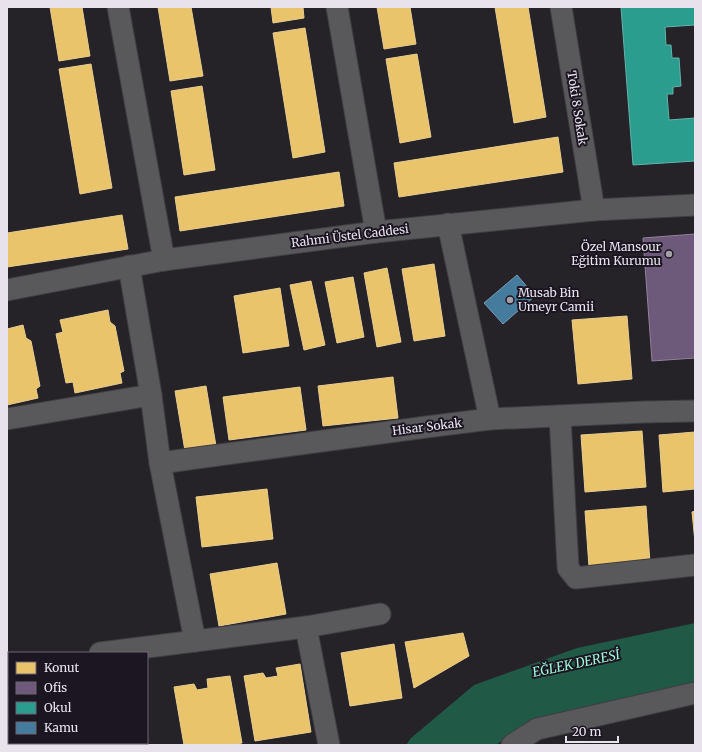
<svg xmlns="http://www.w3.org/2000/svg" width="702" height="752" viewBox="0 0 702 752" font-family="Merriweather,serif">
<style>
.water{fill:#205946}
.homes{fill:#e9c46a;stroke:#e8cd91}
.offices{fill:#6d597a;stroke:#92829c}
.schools{fill:#2a9d8f;stroke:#63b2ab}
.public{fill:#457b9d;stroke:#769ab5}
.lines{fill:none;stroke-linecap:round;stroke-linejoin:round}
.minor-casing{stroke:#403e43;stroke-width:23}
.minor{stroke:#59585b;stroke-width:21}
.poi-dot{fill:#a39fa7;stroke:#1c1522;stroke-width:1.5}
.labels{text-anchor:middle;stroke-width:4;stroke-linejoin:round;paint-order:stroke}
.street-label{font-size:12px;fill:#e7e2ec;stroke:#1c1522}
.poi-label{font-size:12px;fill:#e7e2ec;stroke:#1c1522;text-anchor:end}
.water-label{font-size:13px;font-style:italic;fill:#9dfad7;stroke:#1c1522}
</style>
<rect width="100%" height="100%" fill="#252228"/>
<path class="water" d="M695 623V686L521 727 496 745H406L411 738 474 685 577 648Z"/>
<g class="homes">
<path d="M50 7H82L90 56 59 61Z"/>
<path d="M158 7H191L203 76 170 81Z"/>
<path d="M271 7H303L304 18 273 23Z"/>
<path d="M377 7H410L416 44 384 49Z"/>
<path d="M495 7H528L546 117 514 123Z"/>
<path d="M305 28 325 152 293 158 273 33Z"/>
<path d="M417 54 431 137 400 143 386 59Z"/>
<path d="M91 64 112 188 80 194 59 69Z"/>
<path d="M202 86 215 170 184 175 171 91Z"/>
<path d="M558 137 563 172 399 197 394 163Z"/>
<path d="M339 172 344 206 180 231 175 197Z"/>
<path d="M122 215 128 249 7 267V233Z"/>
<path d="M434 264 445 336 414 341 402 269Z"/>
<path d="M387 268 401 342 377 347 364 273Z"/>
<path d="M353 277 364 337 337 343 325 282Z"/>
<path d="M311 281 325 345 304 350 290 285Z"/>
<path d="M280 288 289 346 243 353 234 296Z"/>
<path d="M108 310 110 322 115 326 124 371 120 373 122 383 75 393 73 382 66 383 56 334 63 332 60 320Z"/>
<path d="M627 316 632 379 578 384 572 320Z"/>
<path d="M23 325 26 338 31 341 40 386 36 389 38 398 7 405V329Z"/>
<path d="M393 377 398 418 323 426 318 386Z"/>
<path d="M206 386 216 446 185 451 175 391Z"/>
<path d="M300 387 306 430 229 440 223 397Z"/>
<path d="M642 431 646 487 585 492 581 435Z"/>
<path d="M695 432V489L663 492 659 435Z"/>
<path d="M267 489 273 539 202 547 196 497Z"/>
<path d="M646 506 650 563 589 567 585 511Z"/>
<path d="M695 511V542L692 512Z"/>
<path d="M277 563 286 614 219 626 210 574Z"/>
<path d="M463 633 469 656 414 688 405 642Z"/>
<path d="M394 644 402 698 350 706 341 653Z"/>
<path d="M300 664 311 732 255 741 244 676 263 673 266 678 278 676 276 668Z"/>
<path d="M230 676 242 743 230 745H184L174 687 194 684 197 690 208 688 207 679Z"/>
</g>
<path class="offices" d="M695 234V358L652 361 643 238Z"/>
<path class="schools" d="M621 7H695V25L665 27 666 45H671L672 58H679L681 86 673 87V94H667L669 120 695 118V161L633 165Z"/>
<path class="public" d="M517 275 535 296 503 324 484 303Z"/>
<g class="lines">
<g class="minor-casing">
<g id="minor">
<path d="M118 7 164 260"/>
<path d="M337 7 376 232"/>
<path d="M561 7 594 210"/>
<path d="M448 224 490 419"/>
<path d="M129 266 151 395 160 463 195 641"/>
<path d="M7 290 164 260 376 232 594 210 695 205"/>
<path d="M560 416 568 568 576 578 695 565"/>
<path d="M7 419 151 395"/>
<path d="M160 463 426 427 490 419 644 412 695 411"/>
<path d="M306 627 329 745"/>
<path d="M100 653 306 627 380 614"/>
<path d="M7 665 9 664"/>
<path d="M512 745 537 729 695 693"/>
</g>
</g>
<use href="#minor" class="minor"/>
</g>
<g class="poi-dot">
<circle cx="669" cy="254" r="4"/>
<circle cx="510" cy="300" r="4"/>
</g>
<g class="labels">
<g class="street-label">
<text transform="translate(577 108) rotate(81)" y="4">Toki 8 Sokak</text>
<text transform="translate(350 236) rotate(-7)" y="4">Rahmi Üstel Caddesi</text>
<text transform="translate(427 427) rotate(-7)" y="4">Hisar Sokak</text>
</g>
<g class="poi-label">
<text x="661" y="251">Özel Mansour<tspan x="661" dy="14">Eğitim Kurumu</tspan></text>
<text x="518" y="297" text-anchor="start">Musab Bin<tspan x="518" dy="14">Umeyr Camii</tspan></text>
</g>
<g class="water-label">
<text transform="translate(576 663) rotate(-12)" y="5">EĞLEK DERESİ</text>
</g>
</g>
<rect width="702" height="752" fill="none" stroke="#e7e2ec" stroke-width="16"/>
<rect x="8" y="652" width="140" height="92" fill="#1c1522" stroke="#6d6773"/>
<rect x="16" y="662" width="20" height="12" fill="#e9c46a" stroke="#6d6773"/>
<text x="44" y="672" font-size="12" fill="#e7e2ec">Konut</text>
<rect x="16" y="682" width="20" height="12" fill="#6d597a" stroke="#6d6773"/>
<text x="44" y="692" font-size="12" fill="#e7e2ec">Ofis</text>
<rect x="16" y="702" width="20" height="12" fill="#2a9d8f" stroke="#6d6773"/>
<text x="44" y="712" font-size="12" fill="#e7e2ec">Okul</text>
<rect x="16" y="722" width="20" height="12" fill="#457b9d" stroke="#6d6773"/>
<text x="44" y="732" font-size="12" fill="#e7e2ec">Kamu</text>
<path d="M566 736v6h52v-6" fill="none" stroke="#e7e2ec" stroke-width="2"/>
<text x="572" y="736" font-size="12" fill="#e7e2ec" stroke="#1c1522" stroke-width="3" paint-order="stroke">20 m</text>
</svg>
